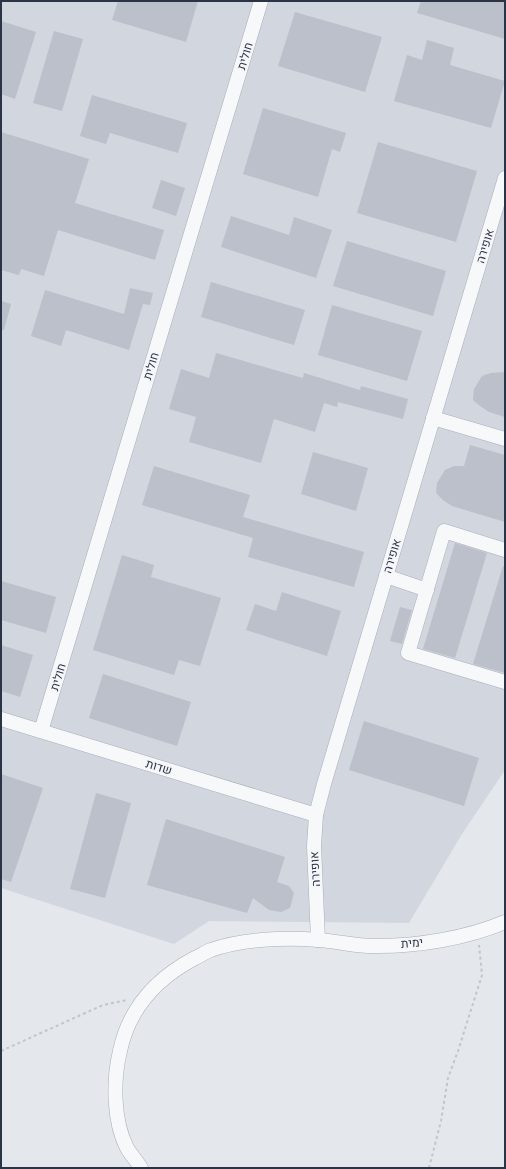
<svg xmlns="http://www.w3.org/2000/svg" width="506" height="1169" viewBox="0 0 506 1169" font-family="'Noto Sans',Heebo,sans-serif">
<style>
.built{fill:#d2d6de}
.building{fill:#bbc0ca}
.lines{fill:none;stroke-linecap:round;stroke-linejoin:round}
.minor-casing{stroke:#a9aeb7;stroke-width:15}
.path{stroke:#c2c5cb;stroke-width:2;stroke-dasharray:3 3;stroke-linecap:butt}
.minor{stroke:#f7f8fa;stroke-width:14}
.labels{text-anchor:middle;stroke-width:4;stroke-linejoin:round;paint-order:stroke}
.street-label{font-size:12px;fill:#2b3445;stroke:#f4f6f9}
</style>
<rect width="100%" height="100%" fill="#e4e7ec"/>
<path class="built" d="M1 1H505V770L462 834 409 923 209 921 174 944 1 888Z"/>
<g class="building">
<path d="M118 1H198L186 42 112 20Z"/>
<path d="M421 1H505V39L417 13Z"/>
<path d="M295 12 382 37 365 92 278 66Z"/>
<path d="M1 21 36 32 15 99 1 94Z"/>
<path d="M54 31 83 39 62 111 33 103Z"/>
<path d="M427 40 454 48 450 65 505 81 491 128 394 101 407 55 422 60Z"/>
<path d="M92 95 187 123 178 153 110 133 106 144 80 136Z"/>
<path d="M263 108 346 133 340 152 332 149 318 197 243 174Z"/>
<path d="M1 132 89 159 75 203 164 230 155 260 58 230 44 276 21 269 19 275 1 270Z"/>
<path d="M378 142 477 171 456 242 357 213Z"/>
<path d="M161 180 185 188 176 216 152 208Z"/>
<path d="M231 216 289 235 294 217 332 230 316 278 221 247Z"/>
<path d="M347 241 446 271 433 316 333 286Z"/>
<path d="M211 282 305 310 294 345 201 317Z"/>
<path d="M130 288 153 293 150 305 143 304 129 350 66 330 61 346 31 336 45 290 124 314Z"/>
<path d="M1 301 11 304 4 330H1Z"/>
<path d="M332 305 422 331 407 381 318 355Z"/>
<path d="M216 353 303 378 304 373 360 390 361 386 408 399 403 419 338 402 337 407 324 403 315 432 274 419 261 463 189 442 196 417 169 409 181 369 209 378Z"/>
<path d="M505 372V417L489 412 480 406 473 400 474 389 482 376 491 373Z"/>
<path d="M470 445 505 455V522L452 506 443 500 436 493 437 483 445 470 454 466H464Z"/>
<path d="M313 452 368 468 356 511 301 494Z"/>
<path d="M154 466 250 495 243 517 364 552 354 587 248 557 253 538 142 505Z"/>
<path d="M455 543 487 553 455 658 423 649Z"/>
<path d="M122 555 154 565 151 577 221 598 200 666 179 660 174 675 93 650Z"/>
<path d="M503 566H505V673L473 664Z"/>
<path d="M1 581 56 597 46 633 1 620Z"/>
<path d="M282 592 341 611 327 656 246 630 255 604 276 611Z"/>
<path d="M400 607 412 610 402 644 390 641Z"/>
<path d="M1 645 33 655 20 697 1 691Z"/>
<path d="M103 674 191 702 177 746 89 718Z"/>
<path d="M364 721 479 758 464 806 349 770Z"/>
<path d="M1 774 43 788 11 882 1 879Z"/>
<path d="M96 793 131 803 105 898 70 889Z"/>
<path d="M166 819 285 857 277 882 289 886 294 893 290 908 281 912 269 910 253 898 247 913 147 885Z"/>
</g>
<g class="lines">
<g class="minor-casing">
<g id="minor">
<path d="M433 418 505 439"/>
<path d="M505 550 444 531 408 653 505 682"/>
<path d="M386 576 427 590"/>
<path d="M1 719 316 815"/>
<path d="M41 731 261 1"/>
<path d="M318 940 314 846 316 815 324 784 505 178"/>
<path d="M141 1168C137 1161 131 1155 127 1148 113 1121 113 1080 120 1051 129 1008 157 978 195 958 200 956 205 952 211 950 241 939 286 937 318 940 338 941 358 947 378 946 419 946 467 938 505 922"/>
</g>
</g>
<g class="path">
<path d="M1 1051 103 1005 127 1000"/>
<path d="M429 1168 441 1121 448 1078 458 1051 482 975 479 945"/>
</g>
<use href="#minor" class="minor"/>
</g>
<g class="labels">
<g class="street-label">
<text transform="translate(245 56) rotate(-73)" y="4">חולית</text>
<text transform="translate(485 246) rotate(-73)" y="4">אופירה</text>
<text transform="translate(151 366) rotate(-73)" y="4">חולית</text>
<text transform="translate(392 556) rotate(-73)" y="4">אופירה</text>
<text transform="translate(58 677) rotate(-73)" y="4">חולית</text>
<text transform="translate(159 767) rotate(17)" y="4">שדות</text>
<text transform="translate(315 869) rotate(-93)" y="4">אופירה</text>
<text transform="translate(412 943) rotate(-5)" y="4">ימית</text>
</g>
</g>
<rect width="506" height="1169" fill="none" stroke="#2b3445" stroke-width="4"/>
</svg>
